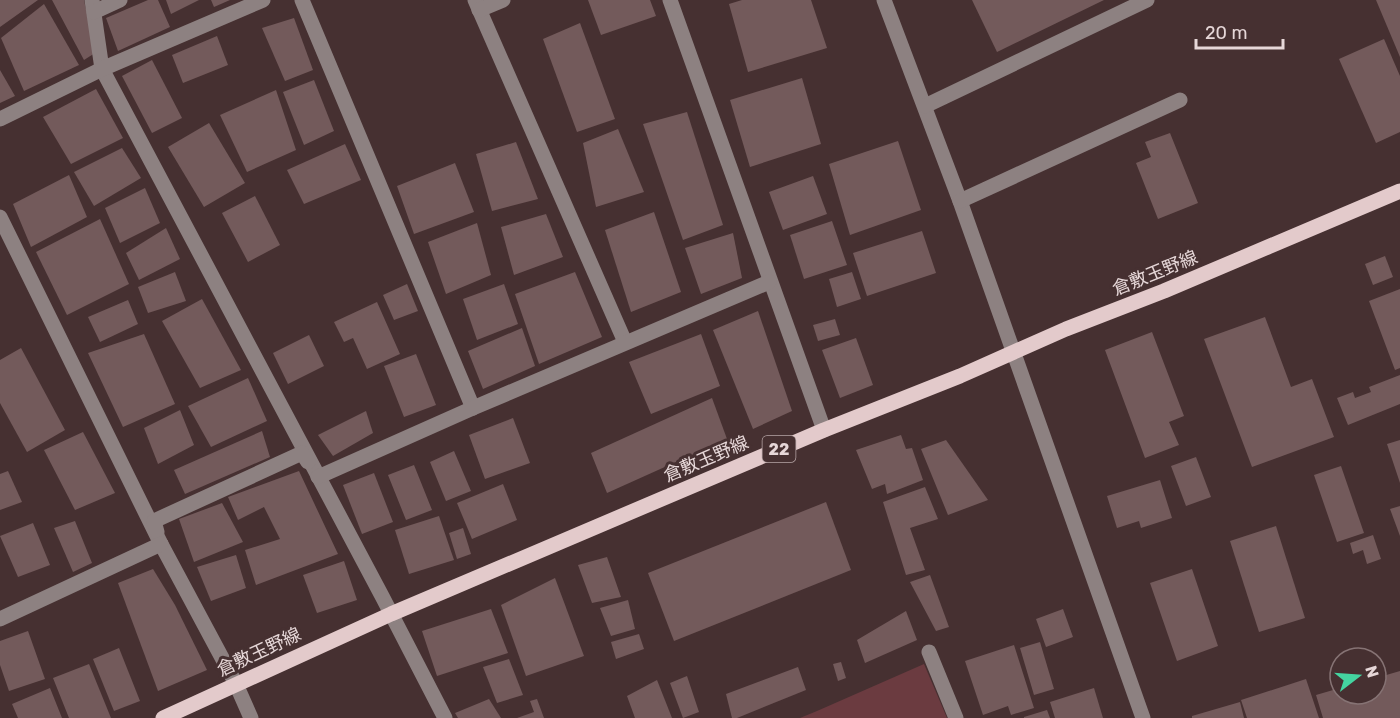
<svg xmlns="http://www.w3.org/2000/svg" width="1400" height="718" viewBox="0 0 1400 718" font-family="Rubik,'Noto Sans JP',sans-serif">
<style>
.green{fill:#6b3b40}
.building{fill:#735a5b}
.lines{fill:none;stroke-linecap:round;stroke-linejoin:round}
.minor{stroke:#8d8181;stroke-width:15}
.major{stroke:#e3cacb;stroke-width:15}
.labels{text-anchor:middle;stroke-width:6;stroke-linejoin:round;paint-order:stroke}
.shield{fill:#463031;stroke:#b6a5a6;stroke-width:1.5}
.shield-label{font-size:16px;font-weight:bold;fill:#e6d7d8}
.street-label{font-size:18px;fill:#e6d7d8;stroke:#463031}
</style>
<rect width="100%" height="100%" fill="#463031"/>
<path class="green" d="M924 664 947 718H800L817 711Z"/>
<g class="building">
<path d="M0 0H38L0 27Z"/>
<path d="M52 0H84L95 53 84 60Z"/>
<path d="M148 0H158L170 27 118 51 106 18Z"/>
<path d="M166 0H199L171 14Z"/>
<path d="M211 0H230L214 7Z"/>
<path d="M588 0H650L656 16 601 35Z"/>
<path d="M742 0H811L827 48 748 72 729 4Z"/>
<path d="M972 0H1104L997 52Z"/>
<path d="M1376 0H1400V57Z"/>
<path d="M44 4 79 65 24 91 1 38Z"/>
<path d="M294 18 313 70 285 81 262 28Z"/>
<path d="M580 23 615 119 577 132 543 39Z"/>
<path d="M217 36 228 65 183 83 172 55Z"/>
<path d="M1384 39 1400 76V132L1376 143 1339 59Z"/>
<path d="M152 60 182 118 152 133 122 76Z"/>
<path d="M0 70 15 96 0 103Z"/>
<path d="M802 78 821 144 750 167 730 100Z"/>
<path d="M314 80 334 131 304 145 283 92Z"/>
<path d="M96 89 123 138 71 164 43 117Z"/>
<path d="M276 90 296 150 247 172 220 115Z"/>
<path d="M687 112 723 225 683 240 643 124Z"/>
<path d="M209 123 245 183 204 207 168 147Z"/>
<path d="M618 129 644 192 596 207 583 143Z"/>
<path d="M1170 133 1198 203 1158 219 1136 163 1151 157 1145 142Z"/>
<path d="M898 141 921 210 850 235 829 164Z"/>
<path d="M516 142 538 199 492 211 476 154Z"/>
<path d="M345 144 361 180 304 204 287 170Z"/>
<path d="M122 148 141 178 94 206 74 172Z"/>
<path d="M455 163 474 212 414 234 397 186Z"/>
<path d="M69 175 87 217 31 247 13 204Z"/>
<path d="M813 176 827 214 783 230 769 192Z"/>
<path d="M145 188 160 223 120 243 105 208Z"/>
<path d="M255 196 280 245 248 262 222 213Z"/>
<path d="M654 212 681 292 631 312 605 230Z"/>
<path d="M546 214 563 257 514 275 501 227Z"/>
<path d="M100 219 129 284 67 315 36 252Z"/>
<path d="M832 221 847 265 804 279 790 235Z"/>
<path d="M477 223 491 275 446 294 428 242Z"/>
<path d="M166 228 180 259 139 280 126 253Z"/>
<path d="M922 231 936 273 867 296 853 253Z"/>
<path d="M733 233 742 278 701 294 685 248Z"/>
<path d="M1385 256 1393 277 1373 285 1365 264Z"/>
<path d="M175 272 186 301 148 313 138 287Z"/>
<path d="M575 272 602 337 539 364 515 294Z"/>
<path d="M852 272 861 299 837 307 829 279Z"/>
<path d="M407 284 418 311 394 320 383 295Z"/>
<path d="M504 284 518 324 477 340 463 299Z"/>
<path d="M1400 289V368L1395 370 1369 301Z"/>
<path d="M202 299 241 370 200 388 162 321Z"/>
<path d="M128 300 138 324 100 342 88 317Z"/>
<path d="M377 302 400 354 367 369 353 338 344 342 334 322Z"/>
<path d="M758 311 792 411 753 429 713 330Z"/>
<path d="M1265 317 1291 387 1312 379 1334 437 1252 467 1204 339Z"/>
<path d="M835 319 840 335 818 341 813 325Z"/>
<path d="M522 328 535 366 483 389 468 351Z"/>
<path d="M1152 332 1184 416 1169 422 1179 445 1145 458 1105 350Z"/>
<path d="M144 334 175 404 123 427 88 353Z"/>
<path d="M701 334 720 386 651 414 629 362Z"/>
<path d="M309 335 324 366 288 384 273 353Z"/>
<path d="M856 338 873 385 840 398 822 350Z"/>
<path d="M21 348 65 430 27 452 0 403V360Z"/>
<path d="M416 354 436 405 404 417 384 366Z"/>
<path d="M1400 375V404L1348 425 1337 398 1353 392 1355 398 1371 392 1369 387Z"/>
<path d="M248 378 267 421 211 447 188 406Z"/>
<path d="M712 398 727 439 607 493 591 453Z"/>
<path d="M180 410 194 445 158 464 144 428Z"/>
<path d="M366 411 373 433 333 456 318 435Z"/>
<path d="M513 418 530 463 485 479 469 435Z"/>
<path d="M262 431 270 457 185 494 174 470Z"/>
<path d="M83 432 115 493 75 510 44 450Z"/>
<path d="M901 435 906 449 912 448 923 480 887 494 885 484 872 489 856 450Z"/>
<path d="M946 440 988 500 948 515 921 449Z"/>
<path d="M1400 440V483L1387 444Z"/>
<path d="M454 451 471 491 446 501 430 462Z"/>
<path d="M1196 457 1211 497 1186 506 1171 466Z"/>
<path d="M414 465 432 510 406 520 388 475Z"/>
<path d="M1341 466 1364 533 1337 542 1314 475Z"/>
<path d="M8 471 22 502 0 510V474Z"/>
<path d="M299 471 338 554 256 585 245 550 280 539 264 507 238 520 228 497Z"/>
<path d="M374 473 393 522 362 534 343 485Z"/>
<path d="M1160 480 1172 518 1141 528 1139 521 1117 528 1107 496Z"/>
<path d="M503 484 517 520 472 539 457 503Z"/>
<path d="M925 487 938 519 910 528 925 570 906 575 883 502Z"/>
<path d="M826 502 851 570 674 641 648 573Z"/>
<path d="M222 503 243 542 194 562 179 519Z"/>
<path d="M1400 506V536L1390 509Z"/>
<path d="M439 516 454 560 409 574 395 530Z"/>
<path d="M75 521 92 563 73 572 54 528Z"/>
<path d="M33 523 50 565 18 577 0 536Z"/>
<path d="M1276 526 1305 618 1259 632 1230 541Z"/>
<path d="M463 528 471 554 457 559 449 533Z"/>
<path d="M1373 535 1381 559 1367 564 1363 550 1353 554 1350 543Z"/>
<path d="M236 555 246 588 211 601 197 567Z"/>
<path d="M607 557 621 597 592 603 578 565Z"/>
<path d="M344 561 357 600 317 613 303 575Z"/>
<path d="M153 569 175 605 207 670 158 691 118 583Z"/>
<path d="M1192 569 1218 646 1177 661 1150 583Z"/>
<path d="M930 575 949 627 936 631 910 582Z"/>
<path d="M555 578 584 656 526 676 501 605Z"/>
<path d="M628 600 635 629 611 636 600 608Z"/>
<path d="M491 609 508 653 437 676 422 631Z"/>
<path d="M1063 609 1073 637 1046 647 1036 619Z"/>
<path d="M906 611 917 640 865 663 857 640Z"/>
<path d="M28 631 45 679 9 691 0 665V641Z"/>
<path d="M639 634 644 649 616 659 611 642Z"/>
<path d="M1040 642 1054 689 1034 695 1020 648Z"/>
<path d="M1014 645 1034 708 1011 715 1008 706 983 715 965 661Z"/>
<path d="M119 648 140 701 114 711 93 659Z"/>
<path d="M509 659 523 695 497 703 483 667Z"/>
<path d="M841 662 846 678 838 681 833 664Z"/>
<path d="M89 664 111 718H69L53 678Z"/>
<path d="M798 667 806 690 737 718H732L726 694Z"/>
<path d="M1400 671V718H1323L1316 695 1340 688V694H1376V678Z"/>
<path d="M687 676 699 712 683 718 670 683Z"/>
<path d="M1306 679 1319 718H1247L1241 700Z"/>
<path d="M657 680 672 718H635L627 696Z"/>
<path d="M50 688 62 718H18L12 704Z"/>
<path d="M1094 688 1103 718H1055L1050 702Z"/>
<path d="M489 699 501 718H458L455 713Z"/>
<path d="M537 699 544 718H517L534 712 530 701Z"/>
<path d="M1240 702 1244 718H1192V716Z"/>
<path d="M1047 710 1050 718H1024V717Z"/>
</g>
<g class="lines">
<g class="minor">
<path d="M92 0 102 69 383 598 445 718"/>
<path d="M302 0 473 408"/>
<path d="M475 0 625 342"/>
<path d="M670 0 824 430"/>
<path d="M884 0 960 201 1143 718"/>
<path d="M479 10 503 0"/>
<path d="M94 12 120 0"/>
<path d="M925 106 1147 0"/>
<path d="M0 119 102 69 263 0"/>
<path d="M960 201 1180 100"/>
<path d="M0 217 161 544 236 684 251 718"/>
<path d="M318 477 473 408 769 282"/>
<path d="M157 532 154 521 302 453 308 462"/>
<path d="M0 619 161 544"/>
<path d="M929 652 956 718"/>
</g>
<path class="major" d="M163 718 391 614 824 430 960 376 1066 329 1164 291 1400 191"/>
</g>
<g class="labels">
<rect class="shield" x="762.5" y="436" width="33" height="26" rx="4.5"/>
<g class="shield-label">
<text x="779" y="455">22</text>
</g>
<g class="street-label">
<text transform="translate(1155 273) rotate(-22)" y="6">倉敷玉野線</text>
<text transform="translate(706 459) rotate(-23)" y="6">倉敷玉野線</text>
<text transform="translate(259 652) rotate(-25)" y="6">倉敷玉野線</text>
</g>
</g>
<g transform="translate(1358 676) rotate(73)"><circle r="28" fill="#463031" stroke="#867374" stroke-width="1.5"/>
<path d="M0-4.5L10 22L0 15L-10 22Z" fill="#44d4a0"/>
<text y="-9" font-size="16" font-weight="bold" text-anchor="middle" fill="#e6d7d8">N</text>
</g>
<path d="M1196 39v9h87v-9" fill="none" stroke="#e6d7d8" stroke-width="3"/>
<text x="1205" y="39" font-size="18" fill="#e6d7d8" stroke="#463031" stroke-width="4.5" paint-order="stroke">20 m</text>
</svg>
